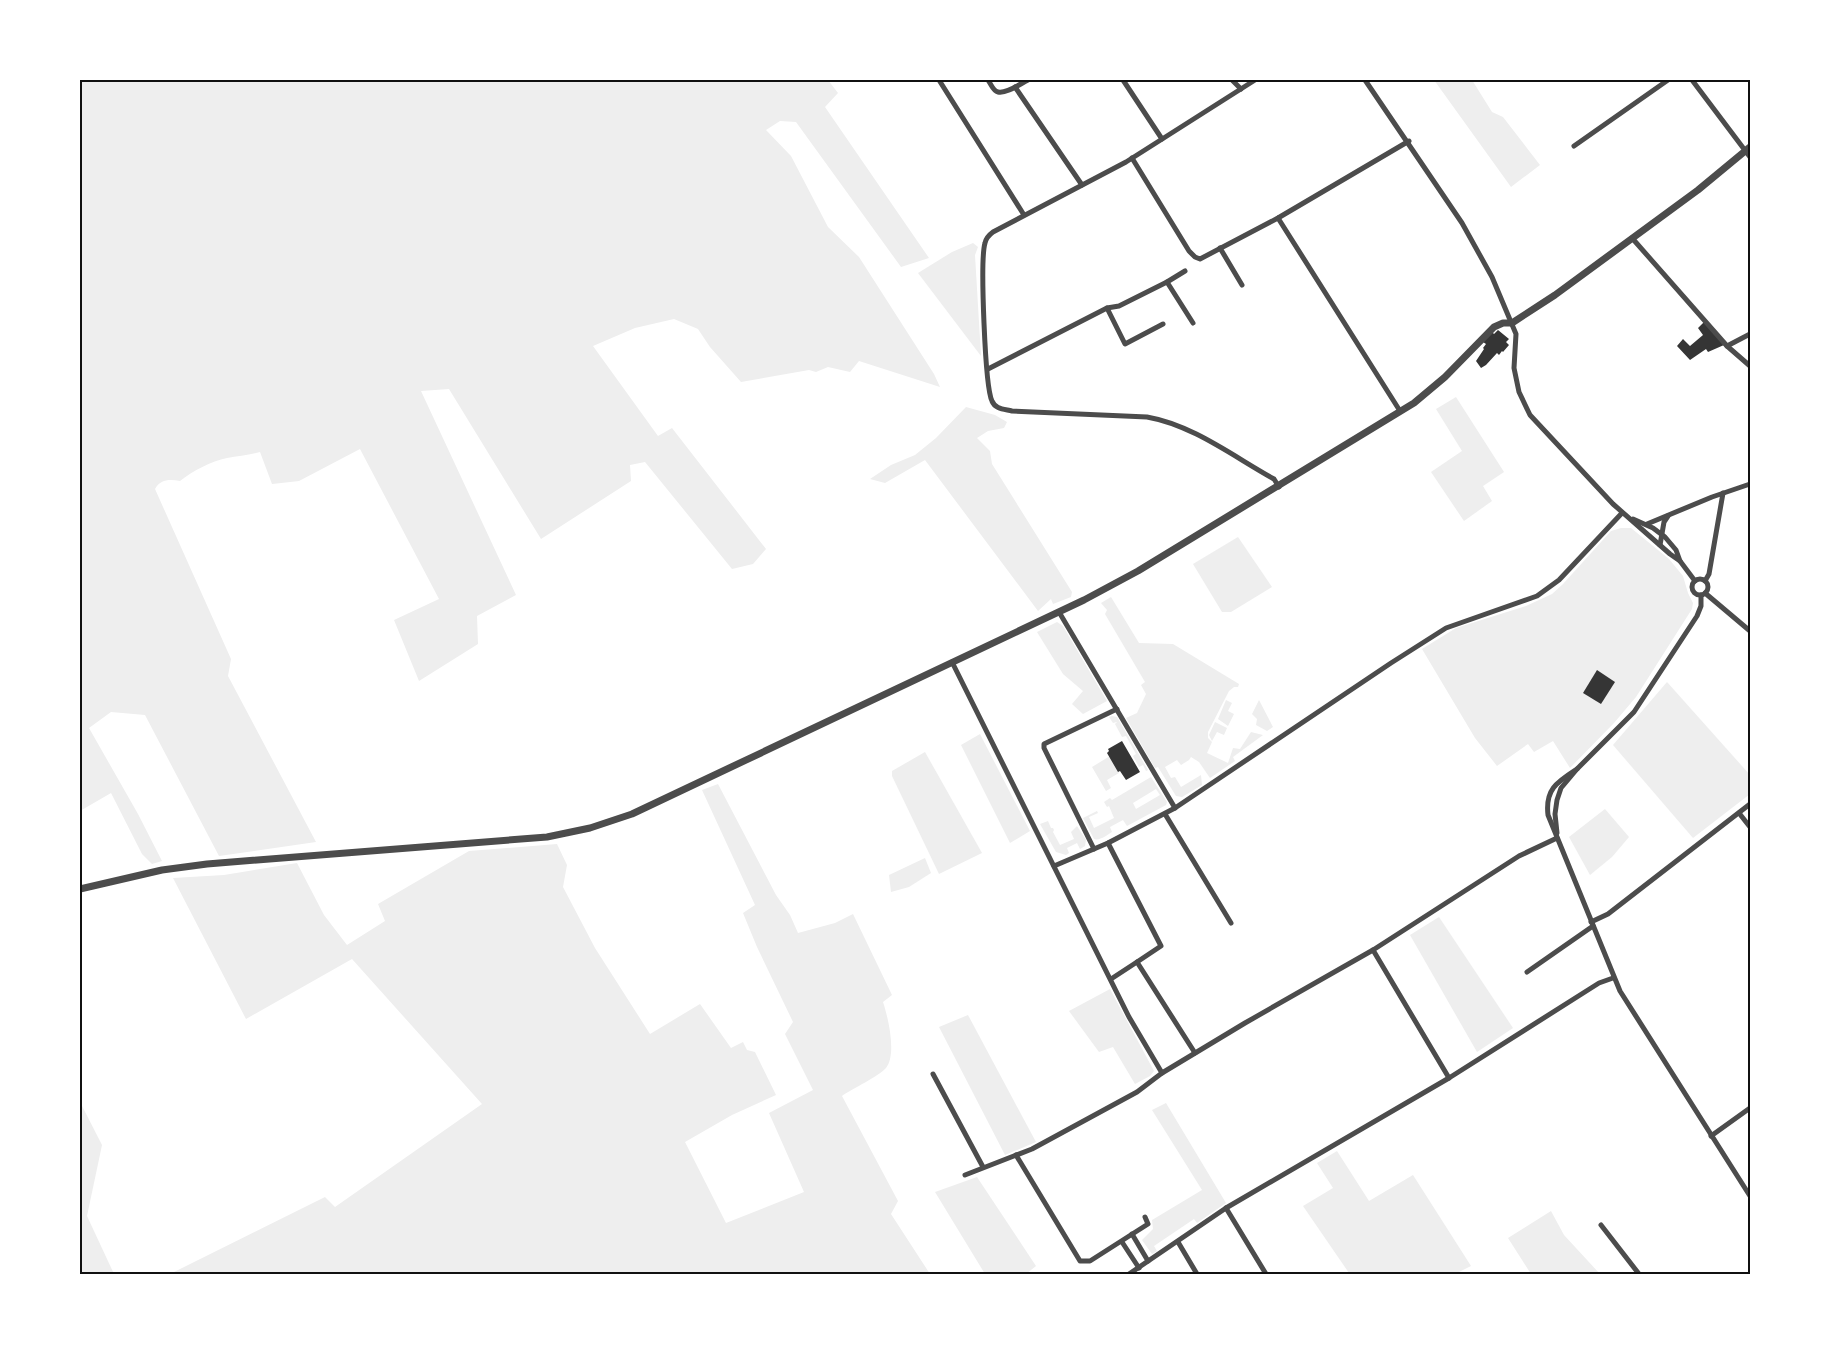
<svg xmlns="http://www.w3.org/2000/svg" width="1830" height="1354" viewBox="0 0 1830 1354" font-family="'Sofia Sans Condensed',sans-serif">
<style>
.green{fill:#eee;fill-rule:evenodd}
.building{fill:#353535}
.lines{fill:none;stroke-linecap:round;stroke-linejoin:round}
.minor{stroke:#4c4c4c;stroke-width:5}
.tertiary{stroke:#4c4c4c;stroke-width:7}
.neatline{fill:none;stroke:#111;stroke-width:2}
</style>
<rect width="100%" height="100%" fill="#fff"/>
<g class="green">
<path d="M80 80H828L838 93 825 107 929 258 901 267 796 122 780 121 766 130 791 156 828 227 859 257 934 374 940 387 859 361 850 372 828 367 816 372 809 370 741 382 710 347 698 329 674 319 635 328 593 346 658 436 672 428 766 549 753 564 732 569 645 462 630 465 631 481 541 539 449 389 421 391 516 595 477 616 478 644 419 681 394 620 439 599 360 449 299 481 272 484 260 452C249 455 238 456 227 458 211 461 193 471 180 481 170 479 160 479 155 489L231 659 228 676 316 842 219 856 145 715 111 712 89 728 138 814 162 861 152 864 142 854 111 793 80 811Z"/>
<path d="M1434 80H1472L1492 112 1503 117 1540 165 1511 187Z"/>
<path d="M973 243 978 247 975 255 981 356 918 273 952 252Z"/>
<path d="M1456 397 1504 472 1483 486 1492 501 1464 521 1431 472 1462 451 1436 409Z"/>
<path d="M966 407 995 415 1007 422 1004 428 988 431 977 438 990 451 992 464 1072 592 1071 597 1053 604 1051 599 1038 611 925 460 885 483 870 479 891 465 915 455 936 438Z"/>
<path d="M1621 528H1631L1669 559 1683 576 1688 593 1693 603 1692 609 1636 697 1614 723 1570 768 1553 741 1534 752 1528 744 1497 766 1475 738 1422 649 1456 628 1526 606 1552 594 1563 584 1611 531Z"/>
<path d="M1238 537 1272 587 1231 612H1222L1193 564Z"/>
<path d="M1111 597 1139 643 1173 644 1239 684 1238 687H1234L1229 691 1208 732V738L1212 742 1207 753 1228 763 1233 748 1240 749 1251 732 1263 735 1233 757 1235 761 1210 778 1199 762 1191 757 1189 760 1181 765 1177 760 1165 767 1171 778 1175 777 1181 787 1201 775 1202 785 1182 797 1176 796 1158 767 1155 768 1126 718 1137 713 1146 694 1141 685 1145 682 1105 614 1107 610 1101 603Z"/>
<path d="M1057 622 1063 626 1107 701 1083 714 1072 704 1083 691 1063 674 1037 632Z"/>
<path d="M1667 682 1750 775V794L1693 838 1613 745Z"/>
<path d="M1226 700 1232 703 1228 711 1234 714 1228 726 1218 719Z"/>
<path d="M1259 700 1273 727 1267 731 1256 725 1257 719 1252 714Z"/>
<path d="M1112 716 1117 717 1148 770 1146 771 1143 765 1139 767 1133 756 1136 754 1126 736 1122 737 1115 724 1117 722 1113 723 1109 717Z"/>
<path d="M1215 722 1227 728 1224 735 1217 732 1212 741 1209 735Z"/>
<path d="M980 734 1030 831 1010 843 961 745Z"/>
<path d="M925 752 982 853 939 874 892 776V771Z"/>
<path d="M1110 756 1119 773 1107 780 1111 788 1106 791 1092 767Z"/>
<path d="M1151 777 1167 802 1166 805 1127 826 1123 820 1110 827 1112 832C1107 835 1100 841 1094 839L1083 818 1097 811 1098 813 1089 817 1094 828 1114 818 1109 806 1107 807 1104 802 1110 798 1112 800ZM1156 789 1160 795 1136 809 1133 803Z"/>
<path d="M718 784 776 895 790 915 798 933 835 923 853 914 892 995 883 1002C888 1017 897 1054 886 1068 879 1076 852 1089 842 1096L898 1201 891 1214 930 1274H170L325 1197 335 1207 482 1104 352 959 246 1019 173 878 224 875 297 863 324 915 347 945 385 921 378 904 469 851 557 844 567 865 563 887 595 948 650 1034 700 1004 731 1048 743 1042 747 1050 755 1052 776 1095 732 1115 685 1142 726 1223 804 1192 769 1113 813 1090 785 1034 793 1022 757 947 743 913 755 905 702 790Z"/>
<path d="M1605 809 1629 837 1612 857 1590 875 1569 837Z"/>
<path d="M1048 821 1051 828H1053L1054 830 1053 832 1060 845 1074 839 1071 832 1077 826 1086 840 1085 846 1080 849 1077 843 1067 848 1069 853 1066 855 1056 852 1040 824Z"/>
<path d="M925 858 931 873 909 887 891 892 889 875Z"/>
<path d="M1439 917 1513 1028 1477 1052 1410 935Z"/>
<path d="M1110 989 1154 1071 1150 1076 1135 1084 1113 1047 1099 1052 1069 1011Z"/>
<path d="M968 1015 1036 1142 1005 1155 939 1027Z"/>
<path d="M80 1102 102 1145 87 1216 114 1274H80Z"/>
<path d="M1166 1103 1226 1203 1197 1223 1194 1219 1154 1246 1157 1251 1152 1254 1142 1240 1153 1229 1152 1220 1202 1190 1152 1110Z"/>
<path d="M1337 1151 1369 1201 1413 1175 1471 1266 1455 1274H1347L1349 1273 1303 1206 1333 1188 1317 1163Z"/>
<path d="M977 1177 1036 1266 1026 1274H985L935 1192Z"/>
<path d="M1551 1211 1564 1235 1600 1274H1531L1508 1238Z"/>
</g>
<g class="building">
<path d="M1704 322 1724 345 1708 352 1706 349 1690 360 1677 346 1683 339 1690 346 1703 335 1698 328Z"/>
<path d="M1498 330 1509 339 1506 342 1509 345 1503 352 1502 351 1499 355 1497 353 1486 365 1481 368 1476 361 1484 349 1483 348 1486 344 1483 342 1492 332 1494 334Z"/>
<path d="M1597 670 1615 682 1601 704 1583 693Z"/>
<path d="M1122 741 1140 772 1126 780 1120 771 1118 772 1107 753 1109 751 1108 749Z"/>
</g>
<g class="lines">
<g class="minor">
<path d="M939 80 1024 215"/>
<path d="M988 80C991 84 993 91 998 92 1006 94 1020 84 1028 80"/>
<path d="M1123 80 1162 139"/>
<path d="M1232 80 1241 89"/>
<path d="M1255 80 1126 162 993 232C989 235 986 238 985 243 980 260 985 387 992 401 995 409 1004 409 1012 411L1147 417C1193 425 1234 457 1274 479L1279 487"/>
<path d="M1365 80 1462 223 1492 277 1516 334 1514 368 1519 392 1530 415 1613 504 1670 554 1680 561"/>
<path d="M1692 80 1750 157"/>
<path d="M1015 87 1082 185"/>
<path d="M1574 146 1668 80"/>
<path d="M1132 158 1189 251 1195 257 1200 259 1278 218 1409 141"/>
<path d="M1278 218 1400 411"/>
<path d="M1632 238 1727 346 1750 366"/>
<path d="M1220 248 1242 285"/>
<path d="M1185 271 1167 282 1193 323"/>
<path d="M1107 308 1125 344 1163 324"/>
<path d="M1727 346 1750 334"/>
<path d="M988 369 1107 308 1119 306 1167 282"/>
<path d="M1633 519 1653 528 1665 537 1676 550 1680 561 1695 581"/>
<path d="M1647 524 1712 497 1750 484"/>
<path d="M1660 545 1664 522 1668 516"/>
<circle cx="1700" cy="587" r="8"/>
<path d="M1705 581 1709 574 1723 493"/>
<path d="M1705 593 1750 631"/>
<path d="M1059 612 1175 808"/>
<path d="M952 662 1129 1017 1162 1073"/>
<path d="M1577 769C1557 782 1545 789 1548 815L1620 991 1750 1196"/>
<path d="M1739 813 1750 827"/>
<path d="M1165 814 1231 923"/>
<path d="M1557 833 1555 814 1557 800 1561 788 1577 769 1634 712 1697 616 1701 606V595"/>
<path d="M1108 843 1161 946 1137 962 1195 1053"/>
<path d="M1094 849 1044 748V744L1117 709"/>
<path d="M1054 866 1108 843 1175 808 1391 663 1446 628 1537 596 1559 580 1622 513"/>
<path d="M1591 922 1608 914 1750 804"/>
<path d="M1373 950 1449 1078"/>
<path d="M1527 972 1593 926"/>
<path d="M1111 979 1137 962"/>
<path d="M933 1074 983 1167"/>
<path d="M1711 1136 1750 1108"/>
<path d="M1016 1155 1080 1261H1090L1148 1224 1145 1217"/>
<path d="M965 1175 1032 1149 1137 1092 1162 1073 1245 1023 1373 950 1519 856 1557 838"/>
<path d="M1226 1208 1266 1274"/>
<path d="M1601 1225 1639 1274"/>
<path d="M1132 1234 1148 1261"/>
<path d="M1122 1242 1139 1268"/>
<path d="M1178 1242 1197 1274"/>
<path d="M1129 1274 1226 1208 1449 1078 1599 983 1613 978"/>
</g>
<path class="tertiary" d="M80 889 162 870 207 864 547 837 590 828 632 814 1084 600 1138 571 1414 403 1445 377 1494 327 1503 323H1512L1555 295 1698 190 1750 147"/>
</g>
<rect width="1830" height="1354" fill="none" stroke="#ffffff" stroke-width="162"/>
<rect x="81" y="81" width="1668" height="1192" class="neatline"/>
</svg>
